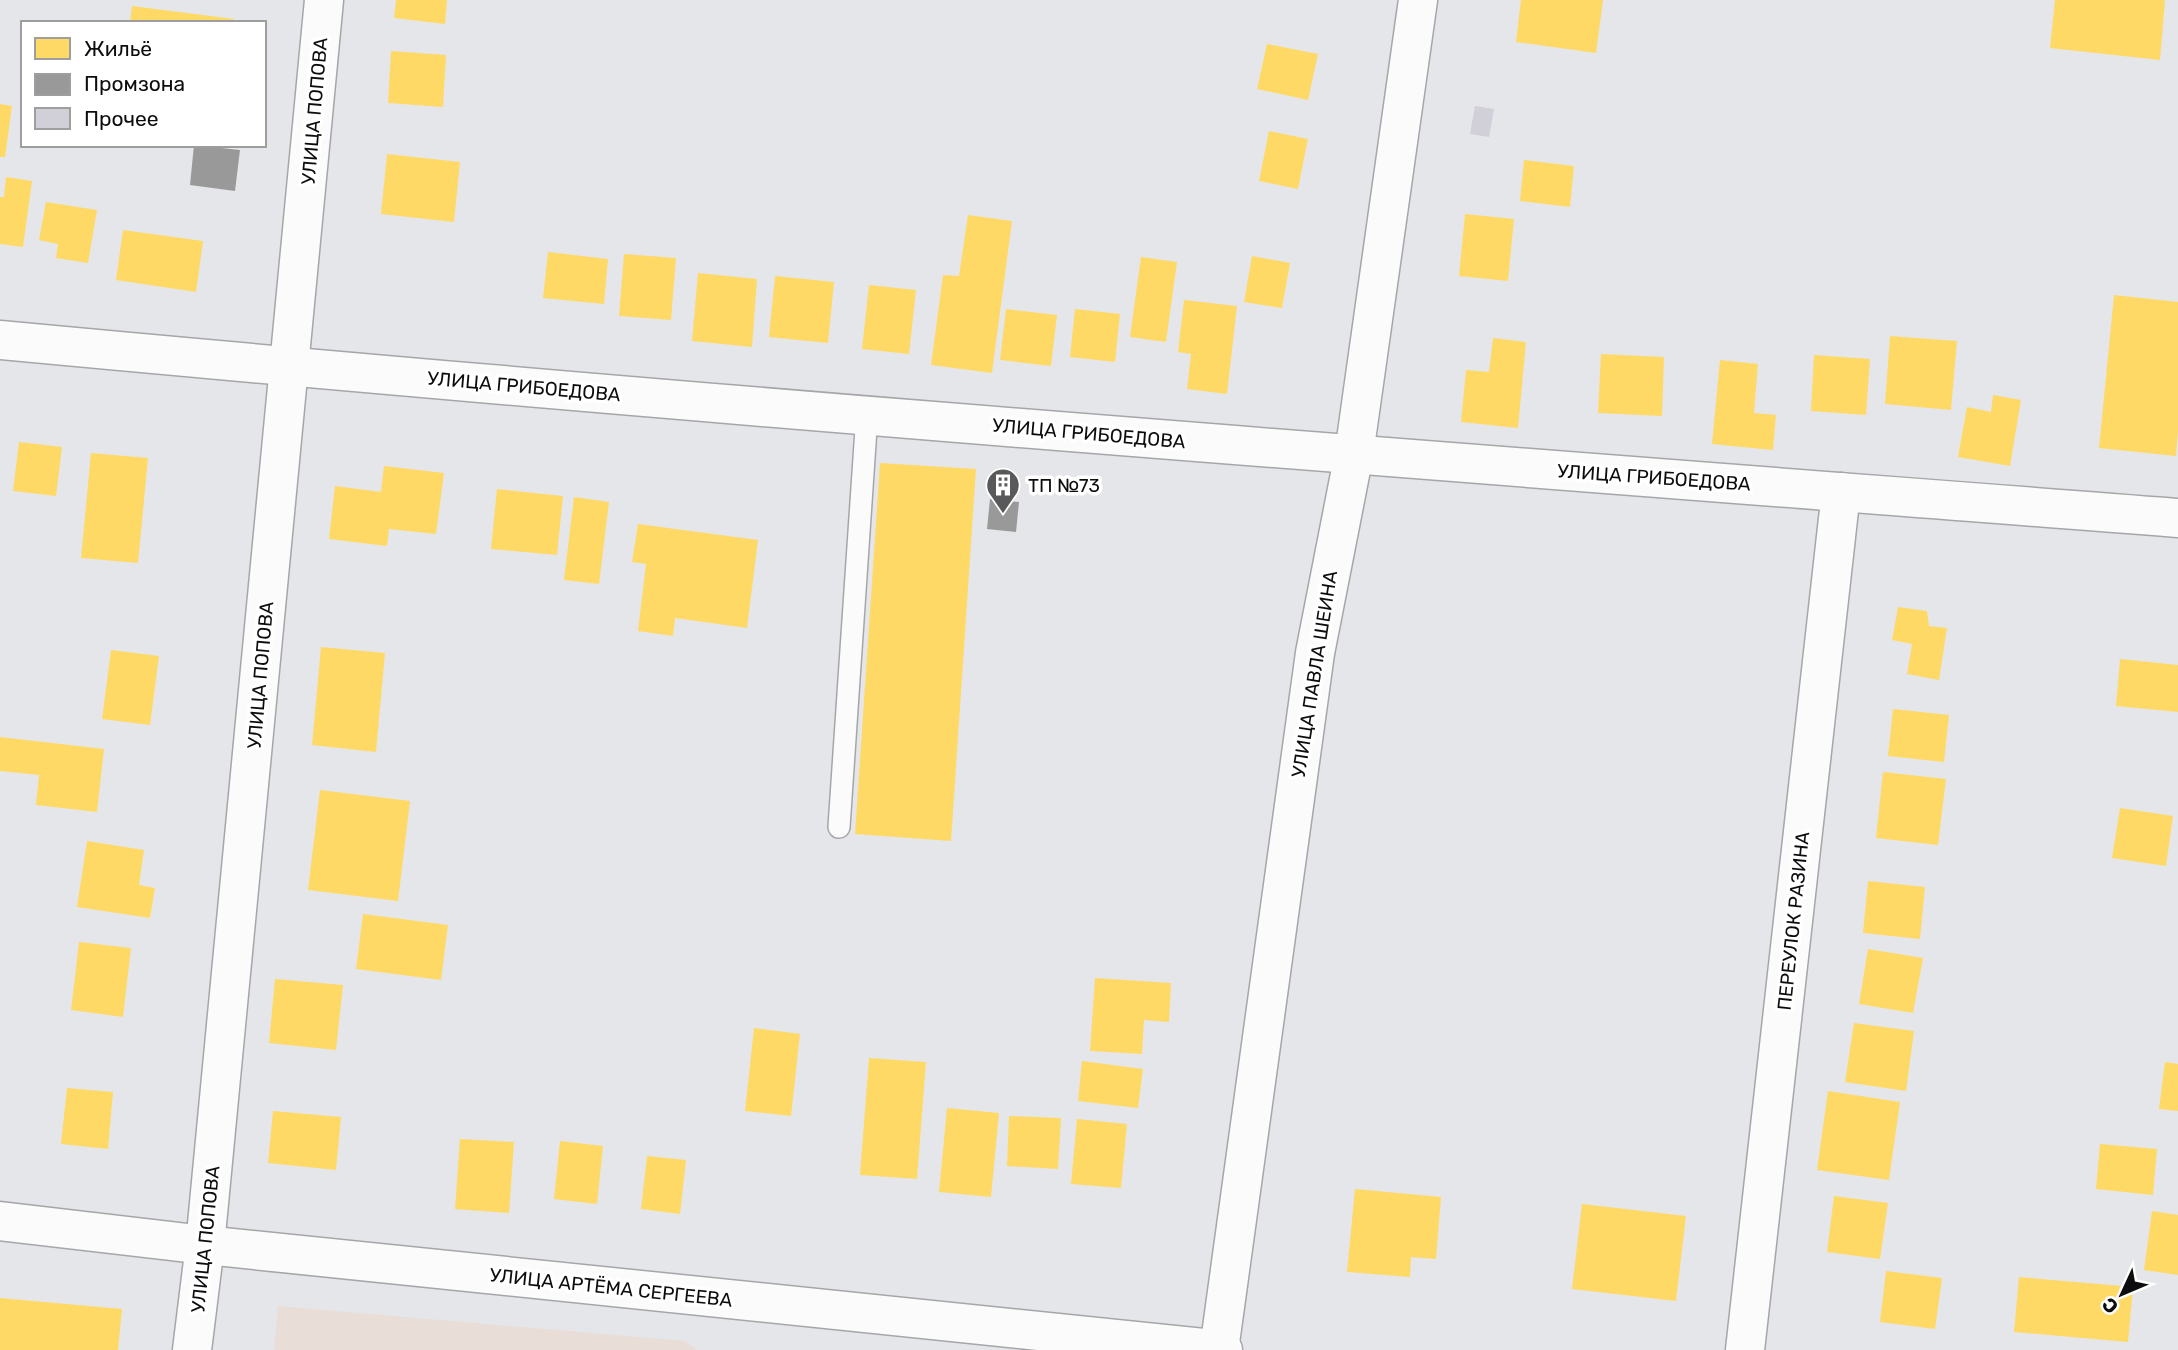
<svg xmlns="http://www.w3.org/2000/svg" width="2178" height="1350" viewBox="0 0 2178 1350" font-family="Rubik,sans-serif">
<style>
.industrial{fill:#e9ddd8}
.homes{fill:#ffd966}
.industry{fill:#999}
.building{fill:#d1cfd8}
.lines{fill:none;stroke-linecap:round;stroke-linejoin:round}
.lane-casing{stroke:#a5a6a8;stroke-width:24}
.street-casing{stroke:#a5a6a8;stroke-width:41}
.lane{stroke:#fbfbfc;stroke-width:21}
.street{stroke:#fbfbfc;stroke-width:38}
.labels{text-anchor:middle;stroke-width:7;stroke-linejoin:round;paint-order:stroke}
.street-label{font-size:19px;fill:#0d0d0f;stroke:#fff}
.poi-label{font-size:19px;fill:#0d0d0f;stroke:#fff;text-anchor:start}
</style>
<rect width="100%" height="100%" fill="#e5e6e9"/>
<path class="industrial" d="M278 1306 685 1341 697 1350H274Z"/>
<g class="homes">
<path d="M396 0H447L445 24 394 18Z"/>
<path d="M1521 0H1603L1596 53 1516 42Z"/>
<path d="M2055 0H2165L2160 60 2050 48Z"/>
<path d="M132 6 234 19V23H130Z"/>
<path d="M1267 44 1318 54 1308 100 1257 89Z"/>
<path d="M391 51 446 55 443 107 388 103Z"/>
<path d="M0 104 12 106 5 157H0Z"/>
<path d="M1269 131 1308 139 1298 189 1259 181Z"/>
<path d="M387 154 460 162 454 222 381 214Z"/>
<path d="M1524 160 1574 166 1570 207 1520 201Z"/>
<path d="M6 177 32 181 23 247 0 244V197H4Z"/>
<path d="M46 202 97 210 88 263 56 258 58 244 39 240Z"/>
<path d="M1465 214 1514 219 1508 281 1459 276Z"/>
<path d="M968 215 1012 221 992 373 931 365 943 275 959 276Z"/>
<path d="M123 230 203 241 196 292 116 280Z"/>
<path d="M548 252 608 259 604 304 543 298Z"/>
<path d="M624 254 676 258 671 320 619 316Z"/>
<path d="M1252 256 1290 263 1282 308 1244 302Z"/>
<path d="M1141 257 1177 262 1166 342 1130 337Z"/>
<path d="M698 273 757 279 752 347 692 341Z"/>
<path d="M775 276 834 282 828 343 769 337Z"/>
<path d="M869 285 916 290 909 354 862 349Z"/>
<path d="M2114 295 2178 302V431L2176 456 2099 448Z"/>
<path d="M1184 300 1237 306 1227 394 1187 389 1191 354 1178 352Z"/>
<path d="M1006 309 1057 315 1051 366 1000 360Z"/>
<path d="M1075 309 1120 314 1115 362 1070 357Z"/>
<path d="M1890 336 1957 341 1951 410 1885 404Z"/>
<path d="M1493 338 1526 342 1518 428 1461 422 1466 370 1489 372Z"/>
<path d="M1601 354 1664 357 1662 416 1598 413Z"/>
<path d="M1814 355 1870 359 1866 415 1811 411Z"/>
<path d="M1720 360 1758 364 1754 413 1776 415 1773 450 1712 444Z"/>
<path d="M1993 395 2021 400 2010 466 1958 457 1967 407 1991 412Z"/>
<path d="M19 442 62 447 56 496 13 491Z"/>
<path d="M91 453 148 458 138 563 81 558Z"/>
<path d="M880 463 976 469 951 841 855 834Z"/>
<path d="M384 466 444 473 436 534 389 529 387 546 329 539 335 486 381 492Z"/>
<path d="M497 489 563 496 557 555 491 549Z"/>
<path d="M574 497 609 502 599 584 564 580Z"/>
<path d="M638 524 758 540 747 628 675 618 673 636 638 631 646 564 632 562Z"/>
<path d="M1898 607 1927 611 1929 626 1947 628 1939 680 1907 674 1912 644 1892 640Z"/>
<path d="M321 647 385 653 376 752 312 745Z"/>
<path d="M111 650 159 656 150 725 102 719Z"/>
<path d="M2120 659 2178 665V712L2116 706Z"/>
<path d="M1893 709 1949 715 1944 762 1888 756Z"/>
<path d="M0 737 104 749 97 812 36 805 39 775 0 771Z"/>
<path d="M1883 772 1946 779 1938 845 1876 838Z"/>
<path d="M320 790 410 801 398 901 308 890Z"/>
<path d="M2120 808 2173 816 2166 866 2112 858Z"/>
<path d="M87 841 144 850 139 885 155 888 150 918 77 907Z"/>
<path d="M1868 881 1925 887 1920 939 1863 933Z"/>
<path d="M363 914 448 925 441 980 356 969Z"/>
<path d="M79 942 131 948 123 1017 71 1010Z"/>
<path d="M1868 949 1923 958 1913 1013 1859 1004Z"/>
<path d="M1095 978 1171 983 1169 1022 1144 1020 1142 1054 1090 1051Z"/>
<path d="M275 979 343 985 336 1050 269 1043Z"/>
<path d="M1854 1023 1914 1031 1906 1091 1845 1082Z"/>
<path d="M754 1028 800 1034 791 1116 745 1111Z"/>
<path d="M869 1058 926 1062 917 1179 860 1175Z"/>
<path d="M1082 1061 1143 1069 1138 1108 1078 1101Z"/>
<path d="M2165 1062 2178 1064V1111L2159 1109Z"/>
<path d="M67 1088 113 1092 108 1149 61 1144Z"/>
<path d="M1828 1091 1900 1102 1889 1180 1817 1170Z"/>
<path d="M947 1108 999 1113 991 1197 939 1192Z"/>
<path d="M273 1111 341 1117 336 1170 268 1163Z"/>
<path d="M1009 1116 1061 1118 1058 1169 1007 1166Z"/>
<path d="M1077 1119 1127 1124 1121 1188 1071 1184Z"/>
<path d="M460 1139 514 1142 509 1213 455 1209Z"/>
<path d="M560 1141 603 1146 597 1204 554 1199Z"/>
<path d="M2100 1144 2157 1149 2153 1195 2096 1189Z"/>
<path d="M647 1156 686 1160 680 1214 641 1209Z"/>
<path d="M1355 1189 1441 1197 1436 1259 1411 1257 1410 1277 1347 1272Z"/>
<path d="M1834 1196 1888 1203 1880 1259 1827 1252Z"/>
<path d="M1582 1204 1686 1216 1676 1301 1572 1289Z"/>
<path d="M2152 1211 2178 1215V1275L2144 1270Z"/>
<path d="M1886 1271 1942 1278 1935 1329 1880 1322Z"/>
<path d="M2019 1277 2133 1287 2128 1342 2014 1332Z"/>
<path d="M0 1298 122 1309 118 1350H0Z"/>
</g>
<g class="industry">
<path d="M194 145 240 150 235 191 190 185Z"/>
<path d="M990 499 1019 502 1016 532 987 529Z"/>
</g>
<path class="building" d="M1475 106 1494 109 1489 137 1470 134Z"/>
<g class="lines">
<g class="lane-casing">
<path id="lane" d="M839 827 867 414"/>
</g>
<g class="street-casing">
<g id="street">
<path d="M0 340C725 408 1452 462 2178 518"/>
<path d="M0 1221 205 1245 1223 1350"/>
<path d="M192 1350 205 1245 324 0"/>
<path d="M1219 1350 1315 653 1354 454 1418 0"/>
<path d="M1745 1350 1841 492"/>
</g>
</g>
<use href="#lane" class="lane"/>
<use href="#street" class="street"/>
</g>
<defs>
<g id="building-pin" transform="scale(1.75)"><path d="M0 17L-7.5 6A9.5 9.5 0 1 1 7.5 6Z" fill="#59595b" stroke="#fff"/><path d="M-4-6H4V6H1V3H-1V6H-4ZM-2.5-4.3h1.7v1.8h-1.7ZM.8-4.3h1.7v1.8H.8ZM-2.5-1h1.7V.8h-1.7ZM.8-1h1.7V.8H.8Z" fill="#fff"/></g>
</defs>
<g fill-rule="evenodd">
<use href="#building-pin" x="1003" y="485"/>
</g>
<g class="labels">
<g class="street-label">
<text transform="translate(314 111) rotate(-85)" y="7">УЛИЦА ПОПОВА</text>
<text transform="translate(524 386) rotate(5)" y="7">УЛИЦА ГРИБОЕДОВА</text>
<text transform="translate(1089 433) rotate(5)" y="7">УЛИЦА ГРИБОЕДОВА</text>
<text transform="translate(1654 477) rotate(4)" y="7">УЛИЦА ГРИБОЕДОВА</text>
<text transform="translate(1314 674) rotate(-81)" y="7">УЛИЦА ПАВЛА ШЕИНА</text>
<text transform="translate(260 675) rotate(-85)" y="7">УЛИЦА ПОПОВА</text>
<text transform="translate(1793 921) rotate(-84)" y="7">ПЕРЕУЛОК РАЗИНА</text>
<text transform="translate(205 1239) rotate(-84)" y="7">УЛИЦА ПОПОВА</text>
<text transform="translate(611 1287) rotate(6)" y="7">УЛИЦА АРТЁМА СЕРГЕЕВА</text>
</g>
<g class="poi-label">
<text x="1028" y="492">ТП №73</text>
</g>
</g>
<rect x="21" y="21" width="245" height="126" fill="#ffffff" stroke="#9e9e9f" stroke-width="2"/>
<rect x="35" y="38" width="35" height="21" fill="#ffd966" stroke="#9e9e9f" stroke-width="2"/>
<text x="84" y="56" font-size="21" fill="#0d0d0f">Жильё</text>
<rect x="35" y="74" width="35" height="21" fill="#999999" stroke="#9e9e9f" stroke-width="2"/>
<text x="84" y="91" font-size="21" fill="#0d0d0f">Промзона</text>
<rect x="35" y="108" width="35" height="21" fill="#d1cfd8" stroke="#9e9e9f" stroke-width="2"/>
<text x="84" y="126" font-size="21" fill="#0d0d0f">Прочее</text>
<g transform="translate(2122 1294) rotate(226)" stroke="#ffffff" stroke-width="5" paint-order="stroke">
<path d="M0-5L12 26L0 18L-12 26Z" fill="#0d0d0f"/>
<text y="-10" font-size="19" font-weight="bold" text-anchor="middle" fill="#0d0d0f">С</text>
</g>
</svg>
